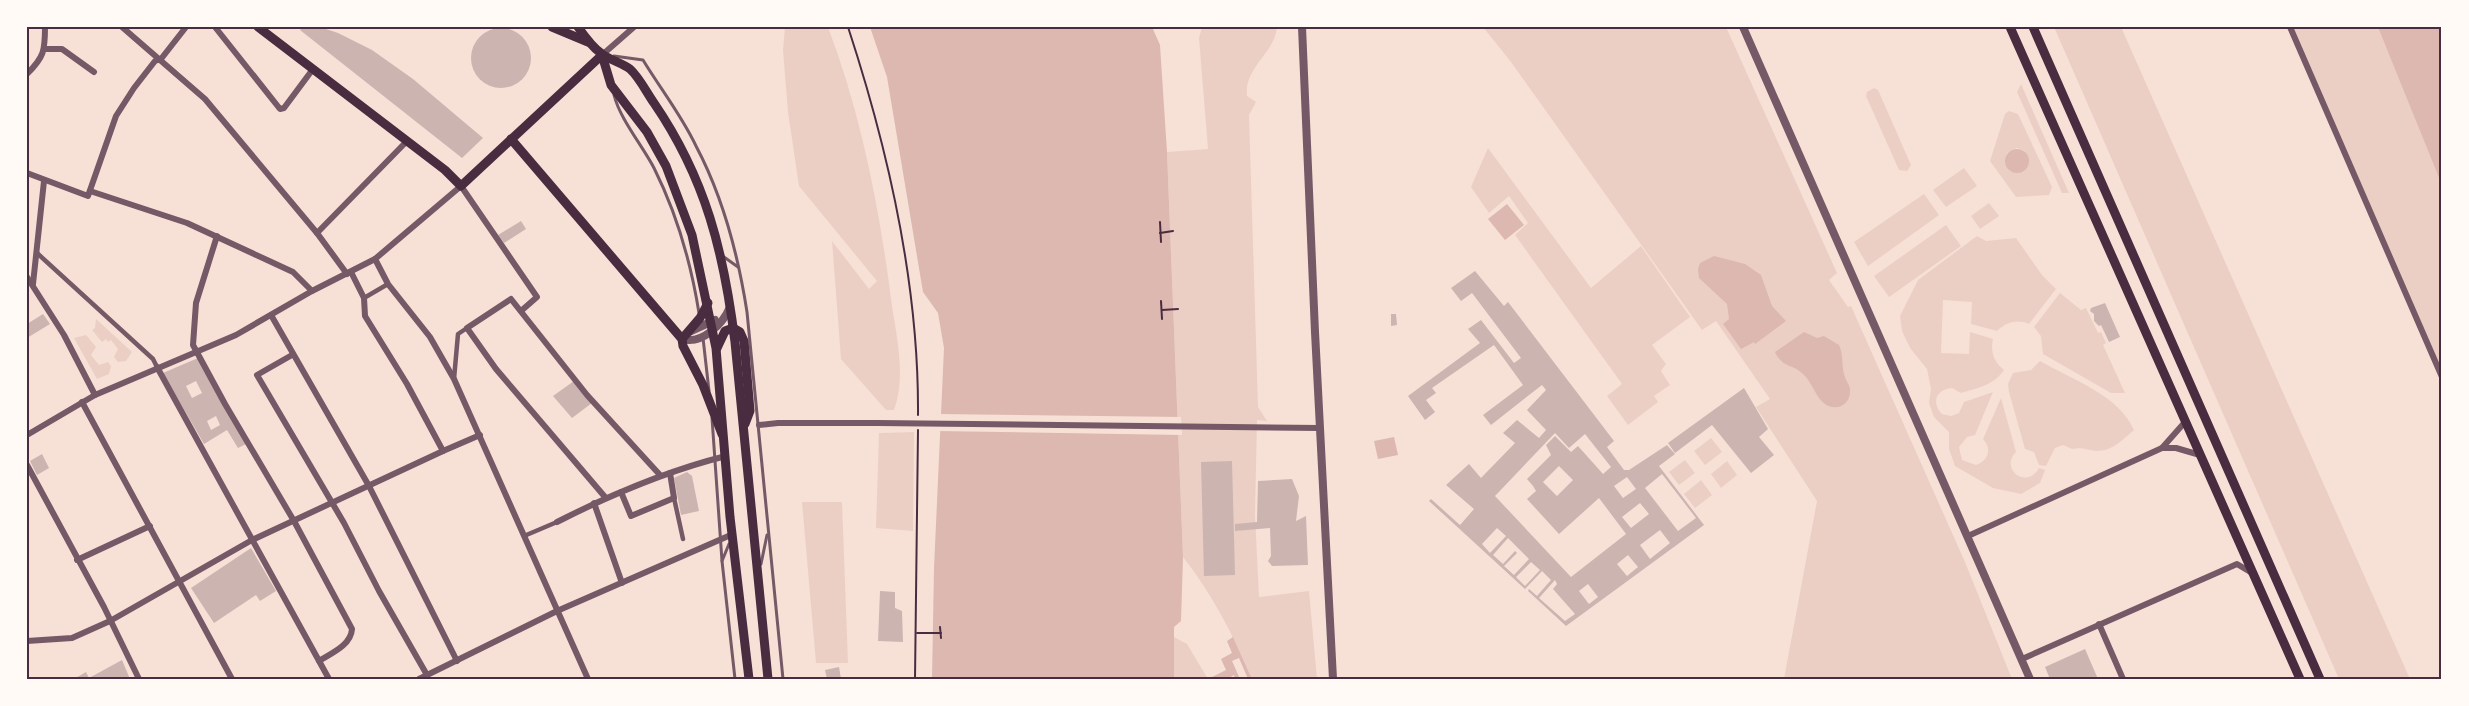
<svg xmlns="http://www.w3.org/2000/svg" width="2469" height="706" viewBox="0 0 2469 706" font-family="Commissioner,sans-serif">
<style>
.green{fill:#ebcfc5;fill-rule:evenodd}
.water{fill:#dcb8b0}
.pier{fill:#f7e1d7}
.building{fill:#ccb4b1;fill-rule:evenodd}
.lines{fill:none;stroke-linecap:round;stroke-linejoin:round}
.path{stroke:#4a2c40;stroke-width:2}
.service{stroke:#755966;stroke-width:3}
.pedestrian{stroke:#755966;stroke-width:4.5}
.minor{stroke:#755966;stroke-width:6}
.tertiary{stroke:#755966;stroke-width:8}
.secondary{stroke:#4a2c40;stroke-width:9}
.primary{stroke:#4a2c40;stroke-width:9}
.neatline{fill:none;stroke:#4a2c40;stroke-width:2}
</style>
<rect width="100%" height="100%" fill="#f7e1d7"/>
<g class="green">
<path d="M785 27H828C862 117 880 211 892 306 897 339 906 377 894 410H886L841 359 832 241 869 289 877 281 799 186 788 112 783 50Z"/>
<path d="M1202 27H1277C1275 53 1244 67 1247 96L1256 102 1249 115 1258 407 1267 421 1257 420 1255 515 1259 597 1309 591 1317 679H1252C1233 635 1213 595 1183 557L1167 152 1208 149 1199 38Z"/>
<path d="M1483 27H1726L1837 273 1829 280 1848 307 1851 306 1965 562 2012 679H1784L1817 501 1756 407 1770 399 1716 321 1702 330 1511 62Z"/>
<path d="M2054 27H2121L2410 679H2339Z"/>
<path d="M2290 27H2379L2442 177V377Z"/>
<path d="M2021 84 2069 193H2062L2017 92Z"/>
<path d="M1874 88 1878 90 1911 165 1907 171 1899 170 1866 96 1867 92Z"/>
<path d="M2009 111 2018 114 2052 187 2049 195 2016 197 1990 161 2005 114ZM2017 148 2025 151 2018 173 2010 171 2005 161 2007 153Z"/>
<path d="M1488 148 1591 288 1641 246 1690 317 1652 345 1666 364 1661 371 1670 385 1654 396 1658 402 1628 425 1607 396 1622 384 1515 235 1528 223 1509 196 1489 213 1471 187Z"/>
<path d="M1964 168 1977 186 1946 207 1933 190Z"/>
<path d="M1924 194 1939 215 1868 266 1854 242Z"/>
<path d="M1989 203 1999 216 1980 229 1971 216Z"/>
<path d="M1946 225 1961 246 1889 297 1874 276Z"/>
<path d="M1977 236 1986 241 2016 238 2042 275 2056 289 2029 324C2017 319 2006 322 1997 331L1971 324 1972 302 1943 300 1941 353 1969 354 1970 332 1993 339C1990 352 1994 362 2004 370 1994 385 1978 388 1961 393L1952 388C1936 389 1931 403 1942 414L1951 416 1959 413 1964 402 1993 392 1975 435 1967 437 1959 447 1962 460 1976 465C1989 460 1992 449 1983 439L2001 398 2016 452C1999 469 2027 490 2039 468L2045 470 2040 483 2021 494 1993 488 1955 466 1949 449V432L1934 417 1929 403 1931 389 1927 369 1910 348 1902 331 1900 316 1918 280Z"/>
<path d="M2060 293 2081 310 2086 308 2098 333 2101 332 2106 343 2103 345 2125 393H2111L2043 354 2041 336 2034 327Z"/>
<path d="M96 319 132 352 126 361 118 362 114 357 118 349 111 340 108 342 106 339 102 342 92 330 95 328Z"/>
<path d="M86 335 96 347 91 355 99 365 108 362 111 366 109 374 97 379 74 338Z"/>
<path d="M2040 361C2071 379 2119 395 2134 430 2122 440 2113 451 2096 451 2086 450 2082 447 2072 449L2063 445 2055 448 2046 466 2039 465 2034 452 2025 449 2009 392 2008 384 2013 373 2031 370Z"/>
<path d="M914 432 913 531 876 528 879 433Z"/>
<path d="M1711 438 1722 452 1705 465 1694 451Z"/>
<path d="M1685 460 1695 473 1679 485 1669 472Z"/>
<path d="M1727 461 1737 475 1721 488 1711 474Z"/>
<path d="M1701 480 1712 495 1695 508 1684 494Z"/>
<path d="M802 502H842L848 663H816Z"/>
<path d="M1174 637 1187 644 1208 679H1174Z"/>
</g>
<g class="water">
<path d="M870 27H1152L1160 45 1167 152 1183 557 1181 621 1174 627V679H932L934 568 944 348 938 313 923 292 887 77Z"/>
<path d="M2378 27H2442V185Z"/>
<circle cx="2017" cy="161" r="12"/>
<path d="M1507 204 1524 225 1505 240 1488 219Z"/>
<path d="M1714 256 1745 264 1761 275 1772 306 1786 321 1755 344 1754 342 1741 349 1723 324 1729 319 1727 304 1699 278 1698 269 1700 263Z"/>
<path d="M1804 332 1817 338 1824 336 1839 345C1844 356 1841 366 1845 377 1846 381 1850 385 1850 390 1851 404 1837 412 1825 404 1816 398 1812 382 1803 374 1792 363 1783 369 1775 352Z"/>
<path d="M1394 437 1398 455 1378 459 1374 441Z"/>
<path d="M1233 637 1252 679H1248L1239 658 1232 661 1240 679H1235L1234 675 1227 679H1208L1226 670 1221 659 1232 653 1227 641Z"/>
</g>
<path class="pier" d="M938 414 1181 417 1182 435 937 431Z"/>
<g class="building">
<path d="M304 27 323 28 338 33 372 50 413 79 483 138 462 158 300 30Z"/>
<circle cx="501" cy="58" r="30"/>
<path d="M521 221 526 229 504 243 498 235Z"/>
<path d="M1475 271 1504 306 1508 302 1614 441 1607 447 1624 470H1629L1667 445 1675 454 1659 466 1704 525 1566 626 1528 591 1529 589 1537 596 1551 580 1542 571 1525 589 1429 501 1431 499 1460 525 1474 509 1446 485 1469 464 1481 478 1515 443 1503 433 1517 420 1539 438 1546 430 1527 410 1546 390 1542 385 1491 425 1483 415 1523 385 1494 345 1432 388 1436 393 1426 400 1435 412 1425 420 1408 396 1480 343 1468 329 1481 320 1514 363 1521 358 1472 293 1461 301 1451 288ZM1555 433 1569 448 1585 434 1611 467 1603 474 1578 446 1571 452 1555 436 1546 445 1551 455 1527 479 1533 486 1536 491 1527 499 1559 534 1599 498 1626 534 1571 577 1495 496ZM1559 466 1573 480 1557 496 1543 482ZM1662 474 1696 518 1678 531 1645 488ZM1627 477 1636 489 1623 498 1614 486ZM1640 503 1649 514 1631 528 1622 517ZM1497 528 1506 536 1490 553 1482 544ZM1660 530 1670 543 1650 559 1640 545ZM1508 538 1529 559 1514 575 1504 566 1517 553 1515 551 1503 564 1493 555ZM1628 555 1638 567 1627 576 1617 564ZM1531 562 1540 570 1525 586 1516 577ZM1555 580 1557 584 1553 589 1575 614 1565 621 1539 598ZM1588 584 1598 597 1589 604 1579 591Z"/>
<path d="M2105 303 2120 337 2109 342 2101 325 2099 326 2094 321V314L2090 311 2091 308Z"/>
<path d="M43 314 50 324 27 338V324Z"/>
<path d="M1391 314H1396L1397 325 1391 326Z"/>
<path d="M198 358 246 444 238 448 227 430 204 444 163 373ZM196 381 202 393 192 398 186 386ZM216 416 220 425 211 430 207 421Z"/>
<path d="M574 381 592 403 572 418 553 396Z"/>
<path d="M1744 388 1768 429 1759 437 1774 455 1751 473 1712 425 1675 453 1668 443Z"/>
<path d="M42 454 49 468 37 475 30 461Z"/>
<path d="M1232 461 1235 575 1204 576 1201 462Z"/>
<path d="M687 472 692 476 699 511 681 515 674 478Z"/>
<path d="M1292 479 1299 496 1296 521 1306 516 1308 565 1272 566 1268 561 1271 556 1270 528 1235 531V524L1257 522 1258 481Z"/>
<path d="M251 548 276 591 260 601 256 595 214 623 191 588Z"/>
<path d="M880 591 895 592V608L902 611 903 642 878 641Z"/>
<path d="M2085 649 2098 679H2050L2045 667Z"/>
<path d="M122 660 130 679H74L86 672 89 678Z"/>
<path d="M839 667 841 679H827L825 670Z"/>
</g>
<g class="lines">
<g class="path">
<path d="M848 27C888 149 919 287 918 415"/>
<path d="M1160 222 1161 242"/>
<path d="M1160 233 1173 231"/>
<path d="M1161 301 1162 319"/>
<path d="M1162 310 1178 309"/>
<path d="M940 627 941 638"/>
<path d="M917 633H941"/>
<path d="M915 679 918 430"/>
</g>
<g class="service">
<path d="M614 56 643 60C660 88 682 116 696 146 723 197 738 254 747 312L783 679"/>
<path d="M614 95C620 119 642 145 654 168 677 214 691 263 699 313"/>
<path d="M724 257 738 267"/>
<path d="M703 338 709 391"/>
<path d="M712 418 722 561"/>
<path d="M729 544 722 561 735 679"/>
<path d="M761 564 767 535"/>
</g>
<g class="pedestrian">
<path d="M37 253 153 359 157 367"/>
<path d="M364 298 388 284"/>
<path d="M454 379 458 334 467 328"/>
<path d="M674 498 683 539"/>
<path d="M524 536 557 522"/>
</g>
<g class="minor">
<path d="M122 27 205 99 317 233 347 274"/>
<path d="M215 27 280 109 284 108 313 69"/>
<path d="M2290 27 2442 377"/>
<path d="M45 49H62L94 72"/>
<path d="M602 55 634 27"/>
<path d="M27 74C44 57 45 51 45 27"/>
<path d="M27 173 88 196 116 116 134 88 155 61 161 59 186 27"/>
<path d="M90 191 187 223 293 272 312 291"/>
<path d="M317 233 407 141"/>
<path d="M217 236 196 303 193 345 225 404 294 521 352 629C351 645 332 653 319 661"/>
<path d="M375 259 388 284 430 337 454 379 588 679"/>
<path d="M351 272 364 298 365 316 407 384 443 451"/>
<path d="M27 277 64 335 95 395"/>
<path d="M33 284 44 181"/>
<path d="M271 315 369 486 457 661"/>
<path d="M292 355 257 375 344 523 379 591 427 675"/>
<path d="M157 367 329 679"/>
<path d="M82 402 232 679"/>
<path d="M759 425 778 423H877L1320 428"/>
<path d="M27 435 95 395 236 335 312 291 375 259 461 186 537 297 521 311"/>
<path d="M2162 448H2176L2200 455"/>
<path d="M27 465 104 607 139 679"/>
<path d="M621 492 631 516 674 498 670 473"/>
<path d="M605 497 496 369 467 328 511 299 587 395 660 475"/>
<path d="M594 503 622 583"/>
<path d="M557 522C612 494 666 471 726 456"/>
<path d="M1968 536 2162 448 2185 422"/>
<path d="M77 560 150 526"/>
<path d="M2099 624 2123 679"/>
<path d="M27 641 72 638 110 621 252 540 443 451 480 435"/>
<path d="M2022 659 2237 564 2252 573"/>
<path d="M419 679 557 611 733 534"/>
</g>
<g class="tertiary">
<path d="M1302 27 1315 332 1333 679"/>
<path d="M1743 27 2030 679"/>
<path d="M691 331 715 320"/>
<path d="M682 339C702 345 723 324 730 307"/>
</g>
<g class="secondary">
<path d="M258 27 445 170 461 186 602 55"/>
<path d="M511 139 682 339 683 346 703 385 722 434"/>
</g>
<g class="primary">
<path d="M552 27 588 42"/>
<path d="M578 27C585 37 592 47 602 54 610 60 622 63 630 69 639 77 647 93 654 103 706 179 724 253 735 342L768 679"/>
<path d="M2010 27 2300 679"/>
<path d="M2033 27 2320 679"/>
<path d="M602 55 611 85 647 132 666 166 692 235 716 348 730 517 749 679"/>
<path d="M733 328 740 332 744 341 750 411 745 424"/>
<path d="M682 339 700 318 708 303"/>
<path d="M717 348 725 331 733 328"/>
</g>
</g>
<rect width="2469" height="706" fill="none" stroke="#fffaf5" stroke-width="57"/>
<rect x="28" y="28" width="2412" height="650" class="neatline"/>
</svg>
